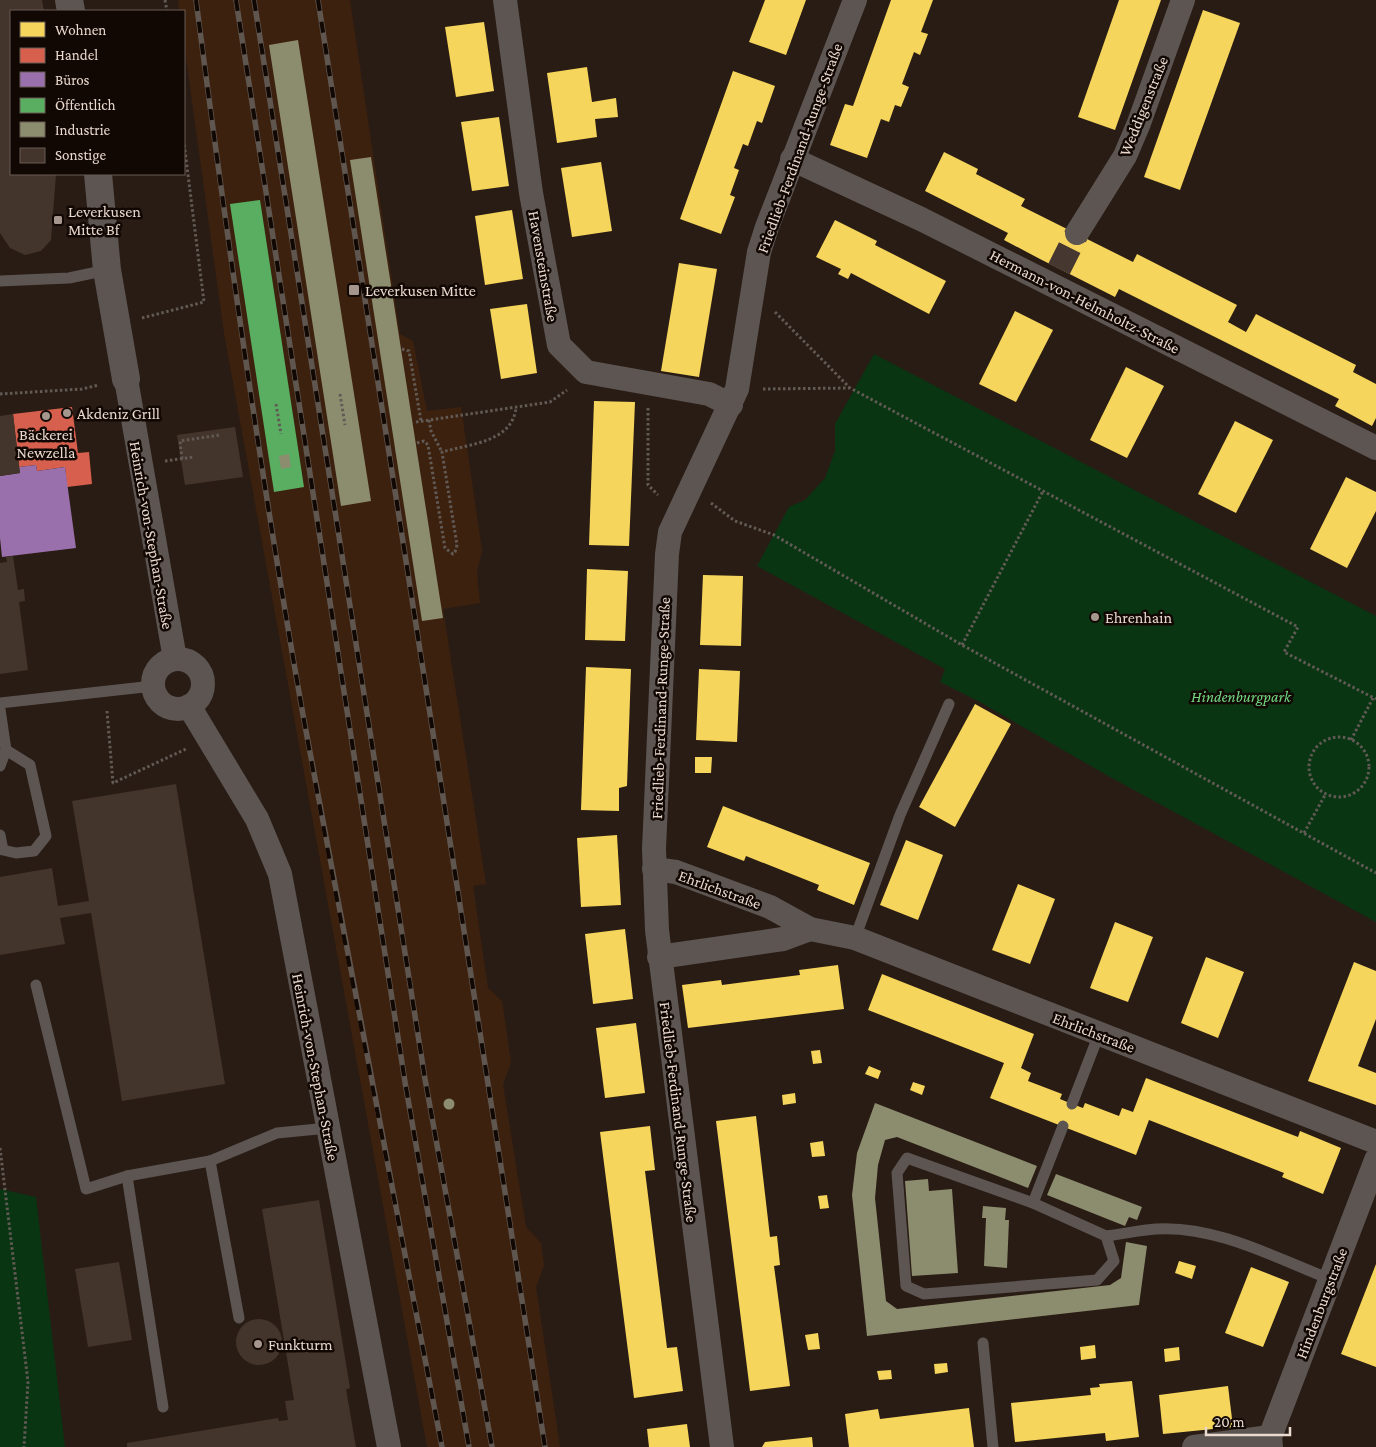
<svg xmlns="http://www.w3.org/2000/svg" width="1376" height="1447" viewBox="0 0 1376 1447" font-family="'Crimson Pro',serif">
<style>
.built{fill:#3d210f}
.green{fill:#093512}
.homes{fill:#f6d55c}
.shops{fill:#d6604d}
.offices{fill:#9970ab}
.public{fill:#5aae61}
.industry{fill:#8c8c6e}
.building{fill:#44352c}
.lines{fill:none;stroke-linecap:round;stroke-linejoin:round}
.minor-tunnel{stroke:#463830;stroke-width:24;stroke-dasharray:24 12;stroke-linecap:butt}
.path{stroke:#615a55;stroke-width:3;stroke-dasharray:2.5 2.5;stroke-linecap:butt}
.service{stroke:#5c5552;stroke-width:11}
.minor{stroke:#5c5552;stroke-width:24}
.tertiary{stroke:#5c5552;stroke-width:28}
.rail-casing{stroke:#5f5650;stroke-width:5.5}
.rail{stroke:#120803;stroke-width:4;stroke-dasharray:11;stroke-linecap:butt}
.poi-dot{fill:#a6978e;stroke:#120803;stroke-width:2}
.labels{text-anchor:middle;stroke-width:5;stroke-linejoin:round;paint-order:stroke}
.street-label{font-size:16px;fill:#e9d9cf;stroke:#120803}
.poi-label{font-size:16px;fill:#e9d9cf;stroke:#120803;text-anchor:start}
.park-label{font-size:16px;font-style:italic;fill:#71d981;stroke:#120803}
</style>
<rect width="100%" height="100%" fill="#291c14"/>
<path class="built" d="M178 0H350L400 334 413 341 427 411 461 407 482 551 477 572 480 603 443 609 486 884 473 886 488 988 502 1001 511 1062 503 1085 526 1227 541 1243 544 1266 536 1287 560 1447H427L224 333 184 43V11H179Z"/>
<g class="green">
<path d="M874 354 1376 616V922L1110 777 978 701 940 682 945 669 757 566 789 507 805 500 825 478 835 451V424Z"/>
<path d="M0 1189 36 1197 65 1447H0Z"/>
</g>
<g class="homes">
<path d="M765 0H806L786 55 749 42Z"/>
<path d="M891 0H933L921 32 928 34 920 55 914 52 902 84 909 87 901 107 895 105 889 122 881 119 867 158 830 145 845 104 853 106Z"/>
<path d="M1119 0H1161L1115 130 1078 117Z"/>
<path d="M1203 10 1240 23 1180 190 1144 177Z"/>
<path d="M484 22 494 91 456 97 445 27Z"/>
<path d="M587 67 592 102 616 98 618 117 595 119 597 137 557 143 547 73Z"/>
<path d="M733 71 775 86 762 123 757 121 748 146 743 144 734 168 739 170 730 195 735 197 721 234 680 219Z"/>
<path d="M499 117 509 186 472 191 461 122Z"/>
<path d="M944 152 978 169 976 174 1025 199 1021 206 1133 262 1137 254 1237 305 1228 322 1246 332 1256 314 1356 365 1353 372 1376 384V418L1372 426 1335 406 1339 399 1119 289 1115 297 1040 259 1004 240 1008 233 925 191Z"/>
<path d="M601 162 612 231 572 237 561 168Z"/>
<path d="M512 210 523 279 485 285 475 216Z"/>
<path d="M835 220 877 241 875 245 946 281 929 314 851 273 848 279 838 274 841 269 816 257Z"/>
<path d="M679 263 717 269 699 377 661 371Z"/>
<path d="M527 304 537 373 501 379 490 309Z"/>
<path d="M1015 311 1053 330 1016 402 979 384Z"/>
<path d="M1126 367 1164 386 1127 458 1090 440Z"/>
<path d="M594 401 635 402 629 546 589 545Z"/>
<path d="M1235 421 1273 440 1236 513 1198 494Z"/>
<path d="M1346 477 1376 492V511L1347 568 1310 549Z"/>
<path d="M587 569 628 571 625 641 585 640Z"/>
<path d="M703 575 743 576 741 646 700 645Z"/>
<path d="M586 667 631 669 627 786 619 788V811L581 810Z"/>
<path d="M699 669 740 671 737 742 696 740Z"/>
<path d="M975 704 1011 724 955 827 919 807Z"/>
<path d="M695 757H712L711 773H695Z"/>
<path d="M723 806 870 863 854 905 817 890 819 885 746 856 744 861 707 847Z"/>
<path d="M617 835 621 905 581 907 577 838Z"/>
<path d="M906 840 943 855 918 920 880 905Z"/>
<path d="M1018 884 1055 899 1030 964 992 950Z"/>
<path d="M1115 922 1153 937 1128 1002 1090 988Z"/>
<path d="M625 929 633 999 593 1004 585 934Z"/>
<path d="M1206 957 1244 972 1218 1038 1181 1023Z"/>
<path d="M1354 962 1376 971V1019L1358 1066 1376 1073V1105L1308 1081Z"/>
<path d="M838 965 844 1009 688 1028 682 985 721 980 722 985 800 975 799 970Z"/>
<path d="M882 974 1034 1034 1021 1068 1031 1073 1028 1081 1062 1094 1060 1099 1072 1104 1083 1108 1085 1103 1119 1116 1122 1108 1133 1112 1146 1078 1298 1137 1300 1131 1341 1148 1323 1194 1282 1177 1284 1173 1149 1120 1136 1155 990 1098 1004 1063 868 1010Z"/>
<path d="M636 1023 645 1093 605 1098 596 1028Z"/>
<path d="M820 1050 822 1063 813 1064 811 1051Z"/>
<path d="M869 1066 881 1071 878 1079 865 1074Z"/>
<path d="M913 1082 925 1086 922 1095 910 1090Z"/>
<path d="M795 1093 796 1103 783 1105 782 1095Z"/>
<path d="M756 1116 770 1237 777 1236 780 1265 774 1266 790 1386 750 1391 716 1121Z"/>
<path d="M650 1126 655 1170 645 1171 667 1348 677 1347 683 1391 634 1398 600 1132Z"/>
<path d="M823 1141 825 1156 812 1157 810 1143Z"/>
<path d="M827 1195 829 1208 820 1209 818 1196Z"/>
<path d="M1179 1261 1196 1266 1192 1279 1175 1273Z"/>
<path d="M1376 1264V1367L1341 1354Z"/>
<path d="M1251 1267 1289 1282 1263 1347 1225 1333Z"/>
<path d="M818 1333 820 1349 808 1350 805 1335Z"/>
<path d="M1095 1345 1096 1358 1081 1360 1080 1347Z"/>
<path d="M1179 1347 1180 1360 1165 1362 1164 1349Z"/>
<path d="M947 1363 948 1372 935 1374 934 1364Z"/>
<path d="M891 1370 892 1379 879 1380 877 1371Z"/>
<path d="M1132 1381 1139 1437 1106 1441 1105 1433 1015 1442 1011 1403 1091 1395 1090 1388 1100 1387 1099 1384Z"/>
<path d="M1228 1386 1233 1427 1163 1434 1159 1395Z"/>
<path d="M969 1408 974 1447H849L845 1414 878 1409 880 1419Z"/>
<path d="M687 1424 690 1447H649L647 1429Z"/>
<path d="M812 1437 813 1447H762L765 1442Z"/>
</g>
<path class="shops" d="M72 407 78 453 89 452 92 484 67 487 65 467 37 471 36 465 19 467 13 414Z"/>
<path class="offices" d="M36 465 37 471 65 467 76 548 2 557 0 538V476L20 473 19 467Z"/>
<path class="public" d="M260 200 304 487 274 492 230 204Z"/>
<g class="industry">
<path d="M298 40 371 501 341 506 269 45Z"/>
<path d="M371 157 443 618 422 621 350 160Z"/>
<path d="M289 454 291 467 281 469 279 456Z"/>
<circle cx="449" cy="1104" r="5.5"/>
<path d="M875 1103 1037 1166 1028 1188 897 1137 885 1140 878 1165 875 1198 886 1301 897 1309 1110 1285 1121 1278 1126 1242 1147 1246 1139 1305 867 1336 852 1195 857 1153Z"/>
<path d="M1056 1174 1142 1207 1137 1220 1129 1217 1125 1226 1047 1195Z"/>
<path d="M928 1179 929 1191 952 1189 958 1273 912 1276 905 1181Z"/>
<path d="M983 1206 1006 1208 1005 1220H1009L1007 1268 984 1266 986 1218H982Z"/>
</g>
<g class="building">
<path d="M0 0H42L44 11H11V174H56L51 240 41 251 25 255 10 248 0 233Z"/>
<path d="M13 414 20 473 0 476V416Z"/>
<path d="M235 427 243 477 185 485 177 435Z"/>
<path d="M13 556 18 590 24 589 25 601 19 602 28 670 0 674V563L7 562 6 557Z"/>
<path d="M176 784 225 1084 122 1101 91 913 60 918 65 944 0 955V877L52 868 58 906 89 901 72 801Z"/>
<path d="M319 1200 350 1388 345 1390 346 1389 356 1447H127V1443L278 1418 279 1421 288 1420 285 1401 294 1400 262 1209Z"/>
<path d="M119 1262 132 1340 88 1347 75 1269Z"/>
<circle cx="259" cy="1342" r="23"/>
</g>
<g class="lines">
<path class="minor-tunnel" d="M1059 269 1077 233"/>
<g class="path">
<path d="M165 0 167 11"/>
<path d="M775 312 850 388 1298 627 1284 652 1376 699"/>
<path d="M142 318 204 302 184 143"/>
<path d="M402 349 409 351 421 421"/>
<path d="M763 389 849 388"/>
<path d="M0 394 82 389 99 385"/>
<path d="M340 394 345 425"/>
<path d="M276 404 281 434"/>
<path d="M648 408V485L658 495"/>
<path d="M429 420 431 431 442 452"/>
<path d="M416 422 550 402 567 390"/>
<path d="M417 443 424 441 428 445 445 548 453 554 455 552 457 545 442 452C470 444 513 442 516 407"/>
<path d="M182 459 180 441 220 435"/>
<path d="M165 461 194 457"/>
<path d="M711 503 735 521 774 535 962 645 1376 873"/>
<path d="M962 645 1043 491"/>
<path d="M107 711 113 783 186 749"/>
<circle cx="1339" cy="767" r="30"/>
<path d="M1351 740 1373 698"/>
<path d="M1304 833 1325 795"/>
<path d="M0 1148 28 1382 24 1447"/>
</g>
<g class="service">
<path d="M0 281 69 278 107 270"/>
<path d="M0 703 153 686"/>
<path d="M0 709 6 750 0 766"/>
<path d="M0 835 3 850 16 853 34 851 46 836 30 765 6 750"/>
<path d="M855 938 900 815 949 704"/>
<path d="M36 985 86 1189 127 1176 210 1161 277 1133 328 1128"/>
<path d="M1072 1104 1099 1034"/>
<path d="M907 1158 1033 1203 1106 1236 1114 1261 1097 1280 924 1294 906 1286 897 1173Z"/>
<path d="M210 1161 239 1318"/>
<path d="M127 1176 163 1407"/>
<path d="M1033 1203 1063 1126"/>
<path d="M1106 1236C1123 1234 1140 1230 1156 1229 1215 1225 1276 1258 1330 1279"/>
<path d="M983 1343 993 1447"/>
</g>
<g class="minor">
<path d="M505 0 531 193 559 345 586 372 709 394 731 405"/>
<path d="M792 159 921 219 1376 448"/>
<path d="M1077 233 1125 156 1139 123 1183 0"/>
<path d="M126 379 175 659"/>
<circle cx="178" cy="684" r="25"/>
<path d="M189 706 257 819 280 874 389 1447"/>
<path d="M654 869 676 872 770 907 810 929 855 938 1376 1142"/>
<path d="M659 957 783 939 810 929"/>
<path d="M722 1447 657 930 654 849 667 554 670 532 737 389 759 252 767 227 855 0"/>
<path d="M1194 1447 1270 1437"/>
<path d="M1271 1447 1270 1437 1376 1160"/>
</g>
<g class="tertiary">
<path d="M69 0 71 11"/>
<path d="M98 174 107 270 126 379"/>
</g>
<g class="rail-casing">
<g id="rail">
<path d="M196 0C227 239 261 478 303 715 347 959 395 1203 442 1447"/>
<path d="M236 0 405 1082 469 1447"/>
<path d="M254 0 425 1079 492 1447"/>
<path d="M318 0 545 1447"/>
</g>
</g>
<use href="#rail" class="rail"/>
</g>
<g class="poi-dot">
<rect x="53" y="215" width="10" height="10" rx="2.5"/>
<rect x="348" y="284" width="12" height="12" rx="2.5"/>
<circle cx="67" cy="413" r="5"/>
<circle cx="46" cy="416" r="5"/>
<circle cx="1095" cy="617" r="5"/>
<circle cx="258" cy="1344" r="5"/>
</g>
<g class="labels">
<g class="street-label">
<text transform="translate(1143 106) rotate(-68)" y="6">Weddigenstraße</text>
<text transform="translate(799 148) rotate(-70)" y="6">Friedlieb-Ferdinand-Runge-Straße</text>
<text transform="translate(544 266) rotate(80)" y="6">Havensteinstraße</text>
<text transform="translate(1085 301) rotate(27)" y="6">Hermann-von-Helmholtz-Straße</text>
<text transform="translate(152 535) rotate(80)" y="6">Heinrich-von-Stephan-Straße</text>
<text transform="translate(660 708) rotate(-88)" y="6">Friedlieb-Ferdinand-Runge-Straße</text>
<text transform="translate(720 889) rotate(20)" y="6">Ehrlichstraße</text>
<text transform="translate(1094 1032) rotate(21)" y="6">Ehrlichstraße</text>
<text transform="translate(316 1067) rotate(79)" y="6">Heinrich-von-Stephan-Straße</text>
<text transform="translate(679 1112) rotate(83)" y="6">Friedlieb-Ferdinand-Runge-Straße</text>
<text transform="translate(1321 1303) rotate(-69)" y="6">Hindenburgstraße</text>
</g>
<g class="poi-label">
<text x="68" y="217">Leverkusen<tspan x="68" dy="18">Mitte Bf</tspan></text>
<text x="365" y="296">Leverkusen Mitte</text>
<text x="77" y="419">Akdeniz Grill</text>
<text x="46" y="440" text-anchor="middle">Bäckerei<tspan x="46" dy="18">Newzella</tspan></text>
<text x="1105" y="623">Ehrenhain</text>
<text x="268" y="1350">Funkturm</text>
</g>
<g class="park-label">
<text x="1241" y="702">Hindenburgpark</text>
</g>
</g>
<rect x="10" y="10" width="175" height="165" fill="#120803" stroke="#685c55"/>
<rect x="20" y="22" width="25" height="15" fill="#f6d55c" stroke="#685c55"/>
<text x="55" y="35" font-size="15" fill="#e9d9cf">Wohnen</text>
<rect x="20" y="48" width="25" height="15" fill="#d6604d" stroke="#685c55"/>
<text x="55" y="60" font-size="15" fill="#e9d9cf">Handel</text>
<rect x="20" y="72" width="25" height="15" fill="#9970ab" stroke="#685c55"/>
<text x="55" y="85" font-size="15" fill="#e9d9cf">Büros</text>
<rect x="20" y="98" width="25" height="15" fill="#5aae61" stroke="#685c55"/>
<text x="55" y="110" font-size="15" fill="#e9d9cf">Öffentlich</text>
<rect x="20" y="122" width="25" height="15" fill="#8c8c6e" stroke="#685c55"/>
<text x="55" y="135" font-size="15" fill="#e9d9cf">Industrie</text>
<rect x="20" y="148" width="25" height="15" fill="#44352c" stroke="#685c55"/>
<text x="55" y="160" font-size="15" fill="#e9d9cf">Sonstige</text>
<path d="M1206 1427v8h84v-8" fill="none" stroke="#e9d9cf" stroke-width="2.5"/>
<text x="1214" y="1427" font-size="15" fill="#e9d9cf" stroke="#120803" stroke-width="4" paint-order="stroke">20 m</text>
</svg>
